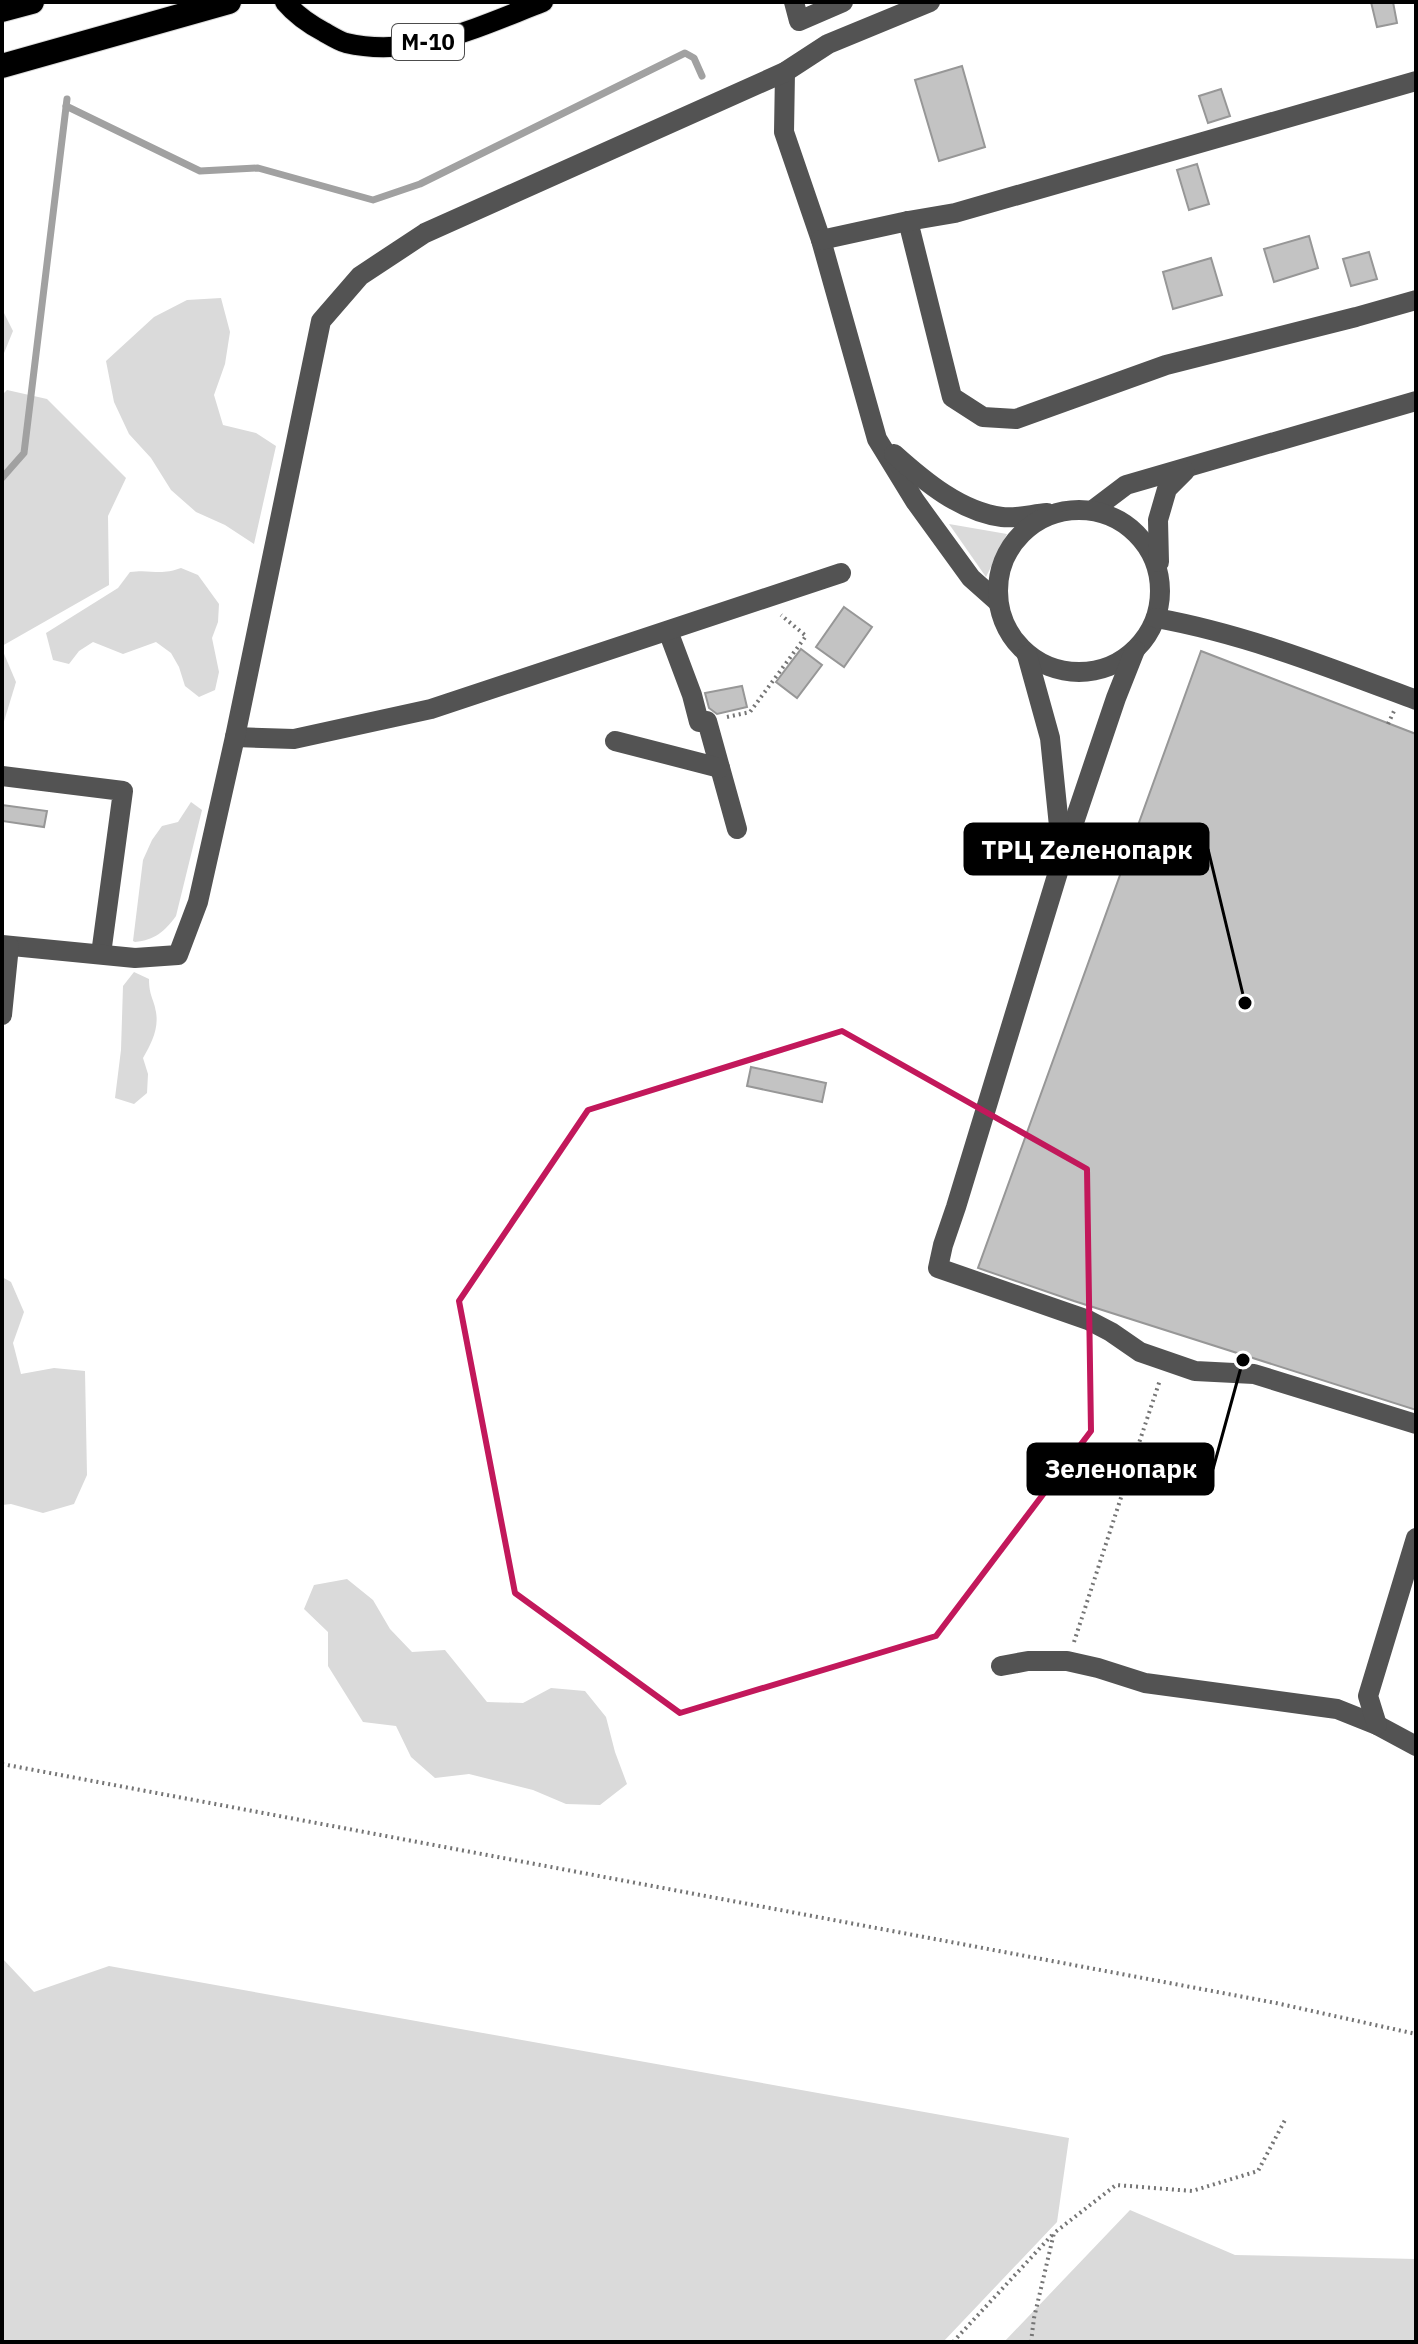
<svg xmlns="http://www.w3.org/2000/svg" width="1418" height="2344" viewBox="0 0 1418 2344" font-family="'IBM Plex Sans',sans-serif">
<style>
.green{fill:#dadada}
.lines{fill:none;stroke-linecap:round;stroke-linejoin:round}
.stream{stroke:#a1a1a1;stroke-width:7}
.building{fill:#c3c3c3;stroke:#979797;stroke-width:2}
.major-casing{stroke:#dbdbdb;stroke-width:22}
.highway-casing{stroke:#dbdbdb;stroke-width:26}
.path{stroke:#757575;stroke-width:4;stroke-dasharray:2 4;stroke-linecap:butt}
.minor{stroke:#535353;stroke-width:20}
.major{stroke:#000;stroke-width:20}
.highway{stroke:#000;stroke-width:24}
.marked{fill:none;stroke:#c2185b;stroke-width:6;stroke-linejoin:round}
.labels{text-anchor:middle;stroke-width:6;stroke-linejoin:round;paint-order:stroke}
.shield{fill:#fff;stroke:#4c4c4c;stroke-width:2}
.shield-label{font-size:22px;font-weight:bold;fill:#000}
.leader{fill:none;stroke:#000;stroke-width:3}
.callout-dot{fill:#000;stroke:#fff;stroke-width:3}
.callout{fill:#000;stroke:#000;stroke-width:3}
.callout-label{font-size:26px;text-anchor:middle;font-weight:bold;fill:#fff}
</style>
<rect width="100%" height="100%" fill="#fff"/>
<g class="green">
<path d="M221 298 230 332 225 364 214 395 223 425 256 433 276 446 254 544 225 525 196 512 171 490 151 458 129 434 114 402 106 361 154 317 187 300Z"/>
<path d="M2 309 13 331 2 358Z"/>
<path d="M7 390 47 399 126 478 108 516 109 585 2 646V395Z"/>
<path d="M949 524 1007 534 986 577Z"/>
<path d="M181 568 198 575 219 604 218 622 212 638 219 672 215 690 199 697 185 686 179 667 171 653 156 642 123 654 93 642 79 651 69 664 53 660 46 633 118 588 130 572C152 569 159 576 181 568Z"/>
<path d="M2 649 16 682 2 728Z"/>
<path d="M191 802 202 810 176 916C164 932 155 940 135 942L133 941 143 860 152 840 162 826 178 822Z"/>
<path d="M134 972 149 979C149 996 154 999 156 1012 159 1029 151 1044 143 1058L148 1074 147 1093 134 1104 115 1098 121 1050 123 986Z"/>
<path d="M2 1277 11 1282 24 1312 13 1343 21 1374 54 1368 85 1371 87 1475 74 1504 43 1513 11 1504 2 1505Z"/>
<path d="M347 1579 373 1600 390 1629 412 1652 445 1650 487 1702 523 1703 551 1688 585 1691 606 1717 615 1752 627 1784 600 1805 566 1804 533 1790 469 1774 435 1778 411 1757 396 1726 363 1722 328 1666V1632L304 1609 314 1585Z"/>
<path d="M2 1958 34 1992 109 1966 1069 2138 1057 2222 943 2342H2Z"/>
<path d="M1130 2210 1235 2255 1416 2259V2342H1004Z"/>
</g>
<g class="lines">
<g class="stream">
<path d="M66 106 200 171 258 168 373 200 420 184 685 53 694 58 702 76"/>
<path d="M2 478 24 453 67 99"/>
</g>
</g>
<g class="building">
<path d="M1371 2H1393L1397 23 1377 27Z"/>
<path d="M962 66 985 147 939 161 915 80Z"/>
<path d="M1221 89 1230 116 1208 123 1199 96Z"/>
<path d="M1197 164 1209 204 1189 210 1177 170Z"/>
<path d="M1309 236 1318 268 1274 282 1264 249Z"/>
<path d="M1369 252 1377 279 1351 286 1343 259Z"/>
<path d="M1211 258 1222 295 1173 309 1163 272Z"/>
<path d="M844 607 872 627 844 667 816 647Z"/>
<path d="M801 649 822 665 797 698 776 682Z"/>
<path d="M1201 651 1416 734V1410L1074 1301 978 1268Z"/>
<path d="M742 686 747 707 717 714 709 708 705 693Z"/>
<path d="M2 805 47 811 44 827 2 821Z"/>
<path d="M751 1067 826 1083 822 1102 747 1086Z"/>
</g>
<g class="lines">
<g class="major-casing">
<path id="major" d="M285 2C296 15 309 24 324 32 331 36 339 41 346 43 415 59 480 26 543 2"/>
</g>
<g class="highway-casing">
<g id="highway">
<path d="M2 10 32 2"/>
<path d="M2 66 229 2"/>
</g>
</g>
<g class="path">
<path d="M727 717 750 712 806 636 781 615"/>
<path d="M1388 724 1394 711"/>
<path d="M1130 1470 1160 1380"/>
<path d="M1074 1642 1129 1473"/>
<path d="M2 1764 1276 2003 1416 2034"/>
<path d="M953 2342 1052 2235"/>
<path d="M1031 2342 1034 2318 1054 2233 1116 2185 1192 2191 1258 2171 1285 2120"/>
</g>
<g class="minor">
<path d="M794 2 799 21 843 2"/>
<path d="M785 72 784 132 821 240 877 439 915 501 971 578 998 602"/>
<path d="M908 221 952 397 983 417 1016 419 1166 365 1356 317 1416 300"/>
<path d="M821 240 908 221 955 213 1416 81"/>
<path d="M894 454C924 481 961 512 1002 517 1016 519 1033 514 1047 513"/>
<path d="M1093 510 1126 485 1416 401"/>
<circle cx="1079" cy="591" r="81"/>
<path d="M1159 562 1158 520 1167 489 1185 471"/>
<path d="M1156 618C1245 634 1331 668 1416 700"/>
<path d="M668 631 692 695 699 722 707 721 737 829"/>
<path d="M1135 650 1116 698 1066 846 956 1207 943 1245 938 1268 1088 1320 1111 1332 1140 1352 1195 1371 1254 1374 1416 1424"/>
<path d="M1027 655 1050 738 1059 826 1066 846"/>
<path d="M235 737 294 739 431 709 841 573"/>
<path d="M615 741 720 768"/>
<path d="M2 776 123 791 101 954"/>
<path d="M2 945 135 958 178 955 198 902 235 737 321 321 360 276 425 233 785 72 828 44 930 2"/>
<path d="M2 1015 9 946"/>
<path d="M1001 1666 1028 1661H1067L1098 1668 1145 1683 1337 1709 1377 1725 1416 1746"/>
<path d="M1377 1725 1368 1696 1416 1538"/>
</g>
<use href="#major" class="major"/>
<use href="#highway" class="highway"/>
</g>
<path class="marked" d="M842 1031 1087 1169 1091 1431 936 1636 680 1713 515 1593 459 1301 588 1110Z"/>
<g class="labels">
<rect class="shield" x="392" y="24" width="72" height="36" rx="6"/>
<g class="shield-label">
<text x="428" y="50">М-10</text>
</g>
</g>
<path class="leader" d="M1245 1003L1208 849M1243 1360L1213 1469"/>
<g class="callout-dot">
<circle cx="1245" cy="1003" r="8"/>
<circle cx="1243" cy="1360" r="8"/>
</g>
<g class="callout">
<rect x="965" y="824" width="243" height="50" rx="8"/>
<rect x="1028" y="1444" width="185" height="50" rx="8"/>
</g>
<g class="callout-label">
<text x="1087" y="859">ТРЦ Zеленопарк</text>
<text x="1121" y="1478">Зеленопарк</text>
</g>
<rect width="1418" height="2344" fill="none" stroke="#000000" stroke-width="8"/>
</svg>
